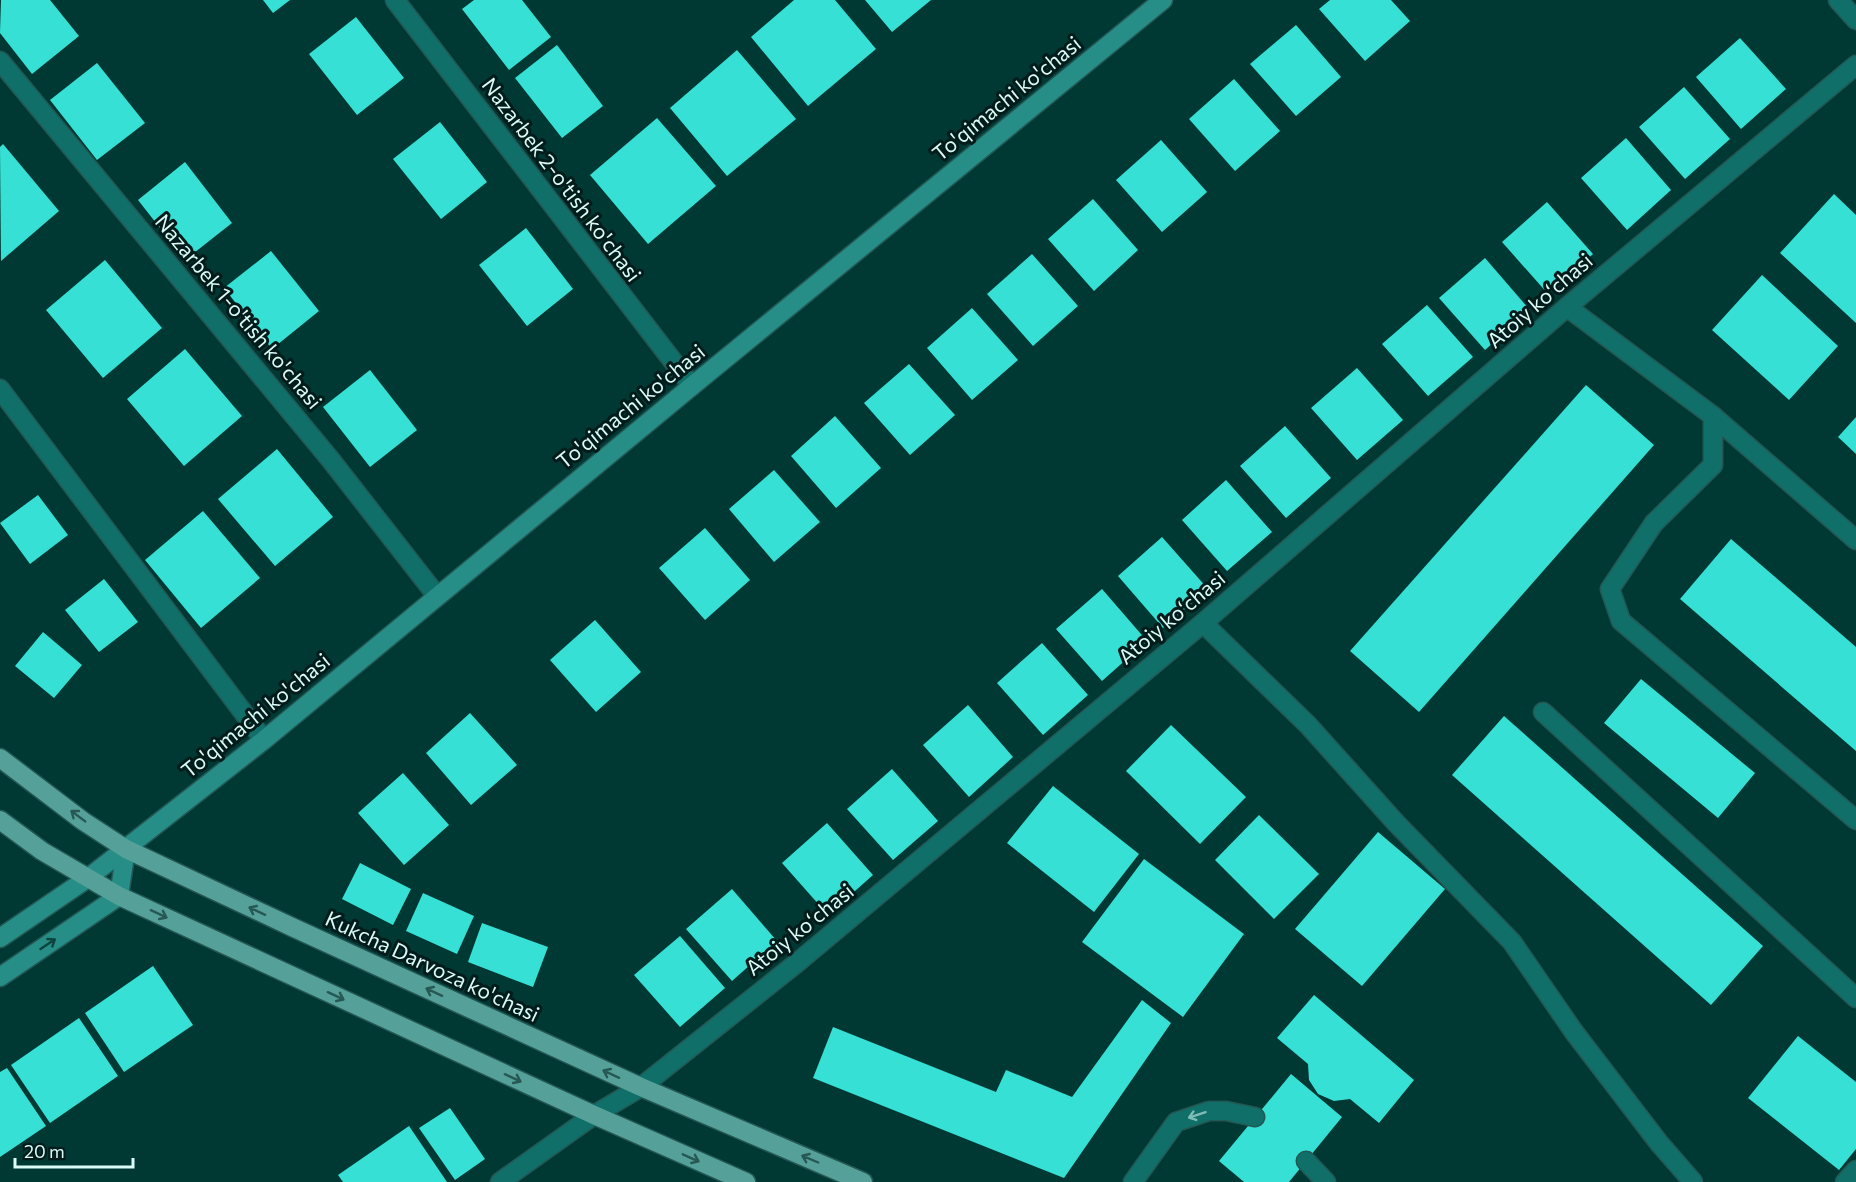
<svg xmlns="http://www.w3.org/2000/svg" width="1856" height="1182" viewBox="0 0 1856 1182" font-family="Commissioner,sans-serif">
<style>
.building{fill:#37e0d4}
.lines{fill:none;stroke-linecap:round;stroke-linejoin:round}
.lane-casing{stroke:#235753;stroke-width:21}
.street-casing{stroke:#235753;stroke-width:21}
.secondary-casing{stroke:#235753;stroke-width:21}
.primary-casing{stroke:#235753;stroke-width:21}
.lane{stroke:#116f69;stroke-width:18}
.street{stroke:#116f69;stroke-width:18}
.secondary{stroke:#268e86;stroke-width:18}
.primary{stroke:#55a19a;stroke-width:18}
.oneway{stroke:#275854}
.oneway2{stroke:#0e4440}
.oneway3{stroke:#80bcb7}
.labels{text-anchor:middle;stroke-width:6;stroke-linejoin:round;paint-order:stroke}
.street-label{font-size:21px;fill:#dbfbf7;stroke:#011c1a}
</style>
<rect width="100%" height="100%" fill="#003834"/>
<g class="building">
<path d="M1 0H50L79 36 32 74 0 33Z"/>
<path d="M263 0H290L273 13Z"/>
<path d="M474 0H522L551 37 509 70 462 9Z"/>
<path d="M794 0H835L876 49 808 106 751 37Z"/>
<path d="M865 0H931L892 32Z"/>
<path d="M1330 0H1391L1410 21 1365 61 1319 9Z"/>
<path d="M356 17 404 78 357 115 309 54Z"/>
<path d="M1296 25 1341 77 1296 116 1250 64Z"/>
<path d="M1740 38 1786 89 1741 129 1696 77Z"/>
<path d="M557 45 603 106 562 138 515 78Z"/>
<path d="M737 50 796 119 727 176 670 108Z"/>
<path d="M97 63 145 123 97 160 50 100Z"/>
<path d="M1234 79 1280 131 1235 171 1189 119Z"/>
<path d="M1684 87 1730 139 1685 179 1639 127Z"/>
<path d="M657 118 716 186 648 244 590 175Z"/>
<path d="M440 122 487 182 441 219 393 159Z"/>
<path d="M1626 138 1671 190 1627 230 1581 178Z"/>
<path d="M1161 140 1207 192 1162 232 1116 180Z"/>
<path d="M3 144 59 211 1 261 0 147Z"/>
<path d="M185 162 232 223 185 260 138 200Z"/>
<path d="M1834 194 1856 215V323L1780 253Z"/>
<path d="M1093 199 1138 250 1094 291 1048 239Z"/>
<path d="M1547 202 1593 254 1548 294 1502 242Z"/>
<path d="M526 228 573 289 527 326 479 265Z"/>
<path d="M271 251 319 311 272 349 224 288Z"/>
<path d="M1032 254 1078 306 1033 346 987 294Z"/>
<path d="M1485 258 1530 310 1485 350 1439 298Z"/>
<path d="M105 260 162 328 103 378 46 310Z"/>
<path d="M1762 275 1838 346 1789 400 1712 330Z"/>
<path d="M1427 305 1473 357 1428 396 1382 344Z"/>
<path d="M972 308 1018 360 972 400 927 348Z"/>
<path d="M185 349 242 416 184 466 127 399Z"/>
<path d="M909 364 955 415 910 455 864 403Z"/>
<path d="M1357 368 1403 420 1357 460 1311 408Z"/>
<path d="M370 370 417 430 370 467 323 407Z"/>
<path d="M1586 385 1654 445 1419 712 1350 651Z"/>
<path d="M835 416 881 468 836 508 791 456Z"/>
<path d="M1856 417V454L1838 437Z"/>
<path d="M1285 426 1331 478 1286 518 1240 466Z"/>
<path d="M277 449 333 517 275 566 218 499Z"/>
<path d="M774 470 820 522 774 562 729 509Z"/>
<path d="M1226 480 1272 532 1227 571 1182 520Z"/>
<path d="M38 495 68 535 30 564 0 523Z"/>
<path d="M203 511 260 578 201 628 145 560Z"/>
<path d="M705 528 750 580 705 620 659 568Z"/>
<path d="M1162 537 1208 589 1163 628 1118 576Z"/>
<path d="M1731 539 1856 647V751L1680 599Z"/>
<path d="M104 579 138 622 99 652 65 610Z"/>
<path d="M1102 589 1147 641 1102 681 1056 629Z"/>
<path d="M595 620 641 672 596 712 550 660Z"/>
<path d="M43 632 82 665 54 698 15 666Z"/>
<path d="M1042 643 1088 695 1043 735 997 683Z"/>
<path d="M1641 679 1755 773 1718 818 1604 723Z"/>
<path d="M968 705 1013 757 969 797 923 745Z"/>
<path d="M470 713 517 765 471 805 426 753Z"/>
<path d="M1504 716 1763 946 1711 1005 1452 775Z"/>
<path d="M1171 725 1246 797 1200 844 1126 771Z"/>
<path d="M892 769 938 821 893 860 847 809Z"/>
<path d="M403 773 449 825 404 865 358 813Z"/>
<path d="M1053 786 1139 854 1094 912 1007 843Z"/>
<path d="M1259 815 1319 874 1274 919 1215 860Z"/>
<path d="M827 823 873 875 828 915 782 863Z"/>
<path d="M1378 832 1445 889 1362 986 1295 929Z"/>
<path d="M1144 859 1244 934 1183 1017 1082 942Z"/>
<path d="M360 863 411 889 393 925 342 899Z"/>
<path d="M732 889 777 941 732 981 686 929Z"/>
<path d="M423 893 474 916 457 954 406 931Z"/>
<path d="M482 923 548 947 533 987 468 962Z"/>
<path d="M680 936 725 988 680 1027 634 975Z"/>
<path d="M153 966 193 1025 124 1072 85 1013Z"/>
<path d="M1314 995 1414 1080 1379 1123 1350 1099 1334 1101 1318 1094 1309 1080 1308 1064 1277 1038Z"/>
<path d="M1142 1000 1171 1023 1064 1178 813 1078 833 1027 996 1092 1006 1070 1072 1097Z"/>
<path d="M79 1018 118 1076 50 1123 11 1065Z"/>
<path d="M1798 1036 1856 1082V1149L1839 1170 1748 1098Z"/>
<path d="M7 1068 46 1126 0 1157V1072Z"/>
<path d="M1291 1074 1342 1117 1289 1182H1244L1219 1161Z"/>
<path d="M450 1108 485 1159 455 1180 419 1128Z"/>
<path d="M409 1126 447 1182H343L338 1175Z"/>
</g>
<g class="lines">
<g class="lane-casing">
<g id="lane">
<path d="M1543 712 1856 998"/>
<path d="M1306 1161 1326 1182"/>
<path d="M1133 1182 1176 1122 1209 1111H1226L1255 1117"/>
</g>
</g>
<g class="street-casing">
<g id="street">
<path d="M395 0 692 386"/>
<path d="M1838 0 1856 20"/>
<path d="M0 61 330 459 437 596"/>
<path d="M1567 307 1713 416 1856 540"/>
<path d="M0 389 264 740"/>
<path d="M1713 416V465L1654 523 1610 589 1621 621 1856 820"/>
<path d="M1203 623 1308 725 1396 823 1512 942 1574 1032 1659 1143 1693 1182"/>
<path d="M500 1182 594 1115 641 1087 798 962 1203 623 1567 307 1856 65"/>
<path d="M1845 1182 1856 1170"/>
</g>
</g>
<g class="secondary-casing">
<g id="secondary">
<path d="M0 938 88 878 264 740 692 386 1163 0"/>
<path d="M0 977 119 896 126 849"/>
</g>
</g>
<g class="primary-casing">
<g id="primary">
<path d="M0 758 83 821 126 849 292 927 641 1087 863 1182"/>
<path d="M0 820 42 851 119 896 594 1115 746 1182"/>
</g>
</g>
<use href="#lane" class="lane"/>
<use href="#street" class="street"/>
<use href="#secondary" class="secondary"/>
<use href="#primary" class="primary"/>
</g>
<defs><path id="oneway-shaft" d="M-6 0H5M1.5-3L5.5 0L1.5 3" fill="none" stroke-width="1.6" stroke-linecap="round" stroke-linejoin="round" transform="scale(1.5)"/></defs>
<g class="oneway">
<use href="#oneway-shaft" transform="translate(78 816) rotate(-143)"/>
<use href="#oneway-shaft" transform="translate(257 911) rotate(-155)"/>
<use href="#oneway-shaft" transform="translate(159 914) rotate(25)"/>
<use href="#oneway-shaft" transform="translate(434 992) rotate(-155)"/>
<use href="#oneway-shaft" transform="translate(336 996) rotate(25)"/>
<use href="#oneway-shaft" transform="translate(611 1074) rotate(-155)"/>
<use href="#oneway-shaft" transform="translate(513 1078) rotate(25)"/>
<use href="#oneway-shaft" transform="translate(691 1158) rotate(24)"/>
<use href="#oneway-shaft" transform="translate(810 1159) rotate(-157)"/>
</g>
<use class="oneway2" href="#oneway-shaft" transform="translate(48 944) rotate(-34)"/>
<use class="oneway3" href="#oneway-shaft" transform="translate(1197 1115) rotate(162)"/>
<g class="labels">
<g class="street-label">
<text transform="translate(1007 99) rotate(-39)" y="7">To'qimachi ko'chasi</text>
<text transform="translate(561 180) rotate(53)" y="7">Nazarbek 2-o'tish ko'chasi</text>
<text transform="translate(1540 301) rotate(-41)" y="7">Atoiy koʻchasi</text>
<text transform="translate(238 312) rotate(50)" y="7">Nazarbek 1-o'tish ko'chasi</text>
<text transform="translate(631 407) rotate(-39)" y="7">To'qimachi ko'chasi</text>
<text transform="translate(1172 618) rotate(-40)" y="7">Atoiy koʻchasi</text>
<text transform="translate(256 716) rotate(-39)" y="7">To'qimachi ko'chasi</text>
<text transform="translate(800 930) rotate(-39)" y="7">Atoiy koʻchasi</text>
<text transform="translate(432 967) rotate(25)" y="7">Kukcha Darvoza ko'chasi</text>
</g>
</g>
<path d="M15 1158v9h118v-9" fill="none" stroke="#dbfbf7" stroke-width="3"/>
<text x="24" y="1158" font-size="18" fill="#dbfbf7" stroke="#011c1a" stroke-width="4.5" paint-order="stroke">20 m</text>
</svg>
